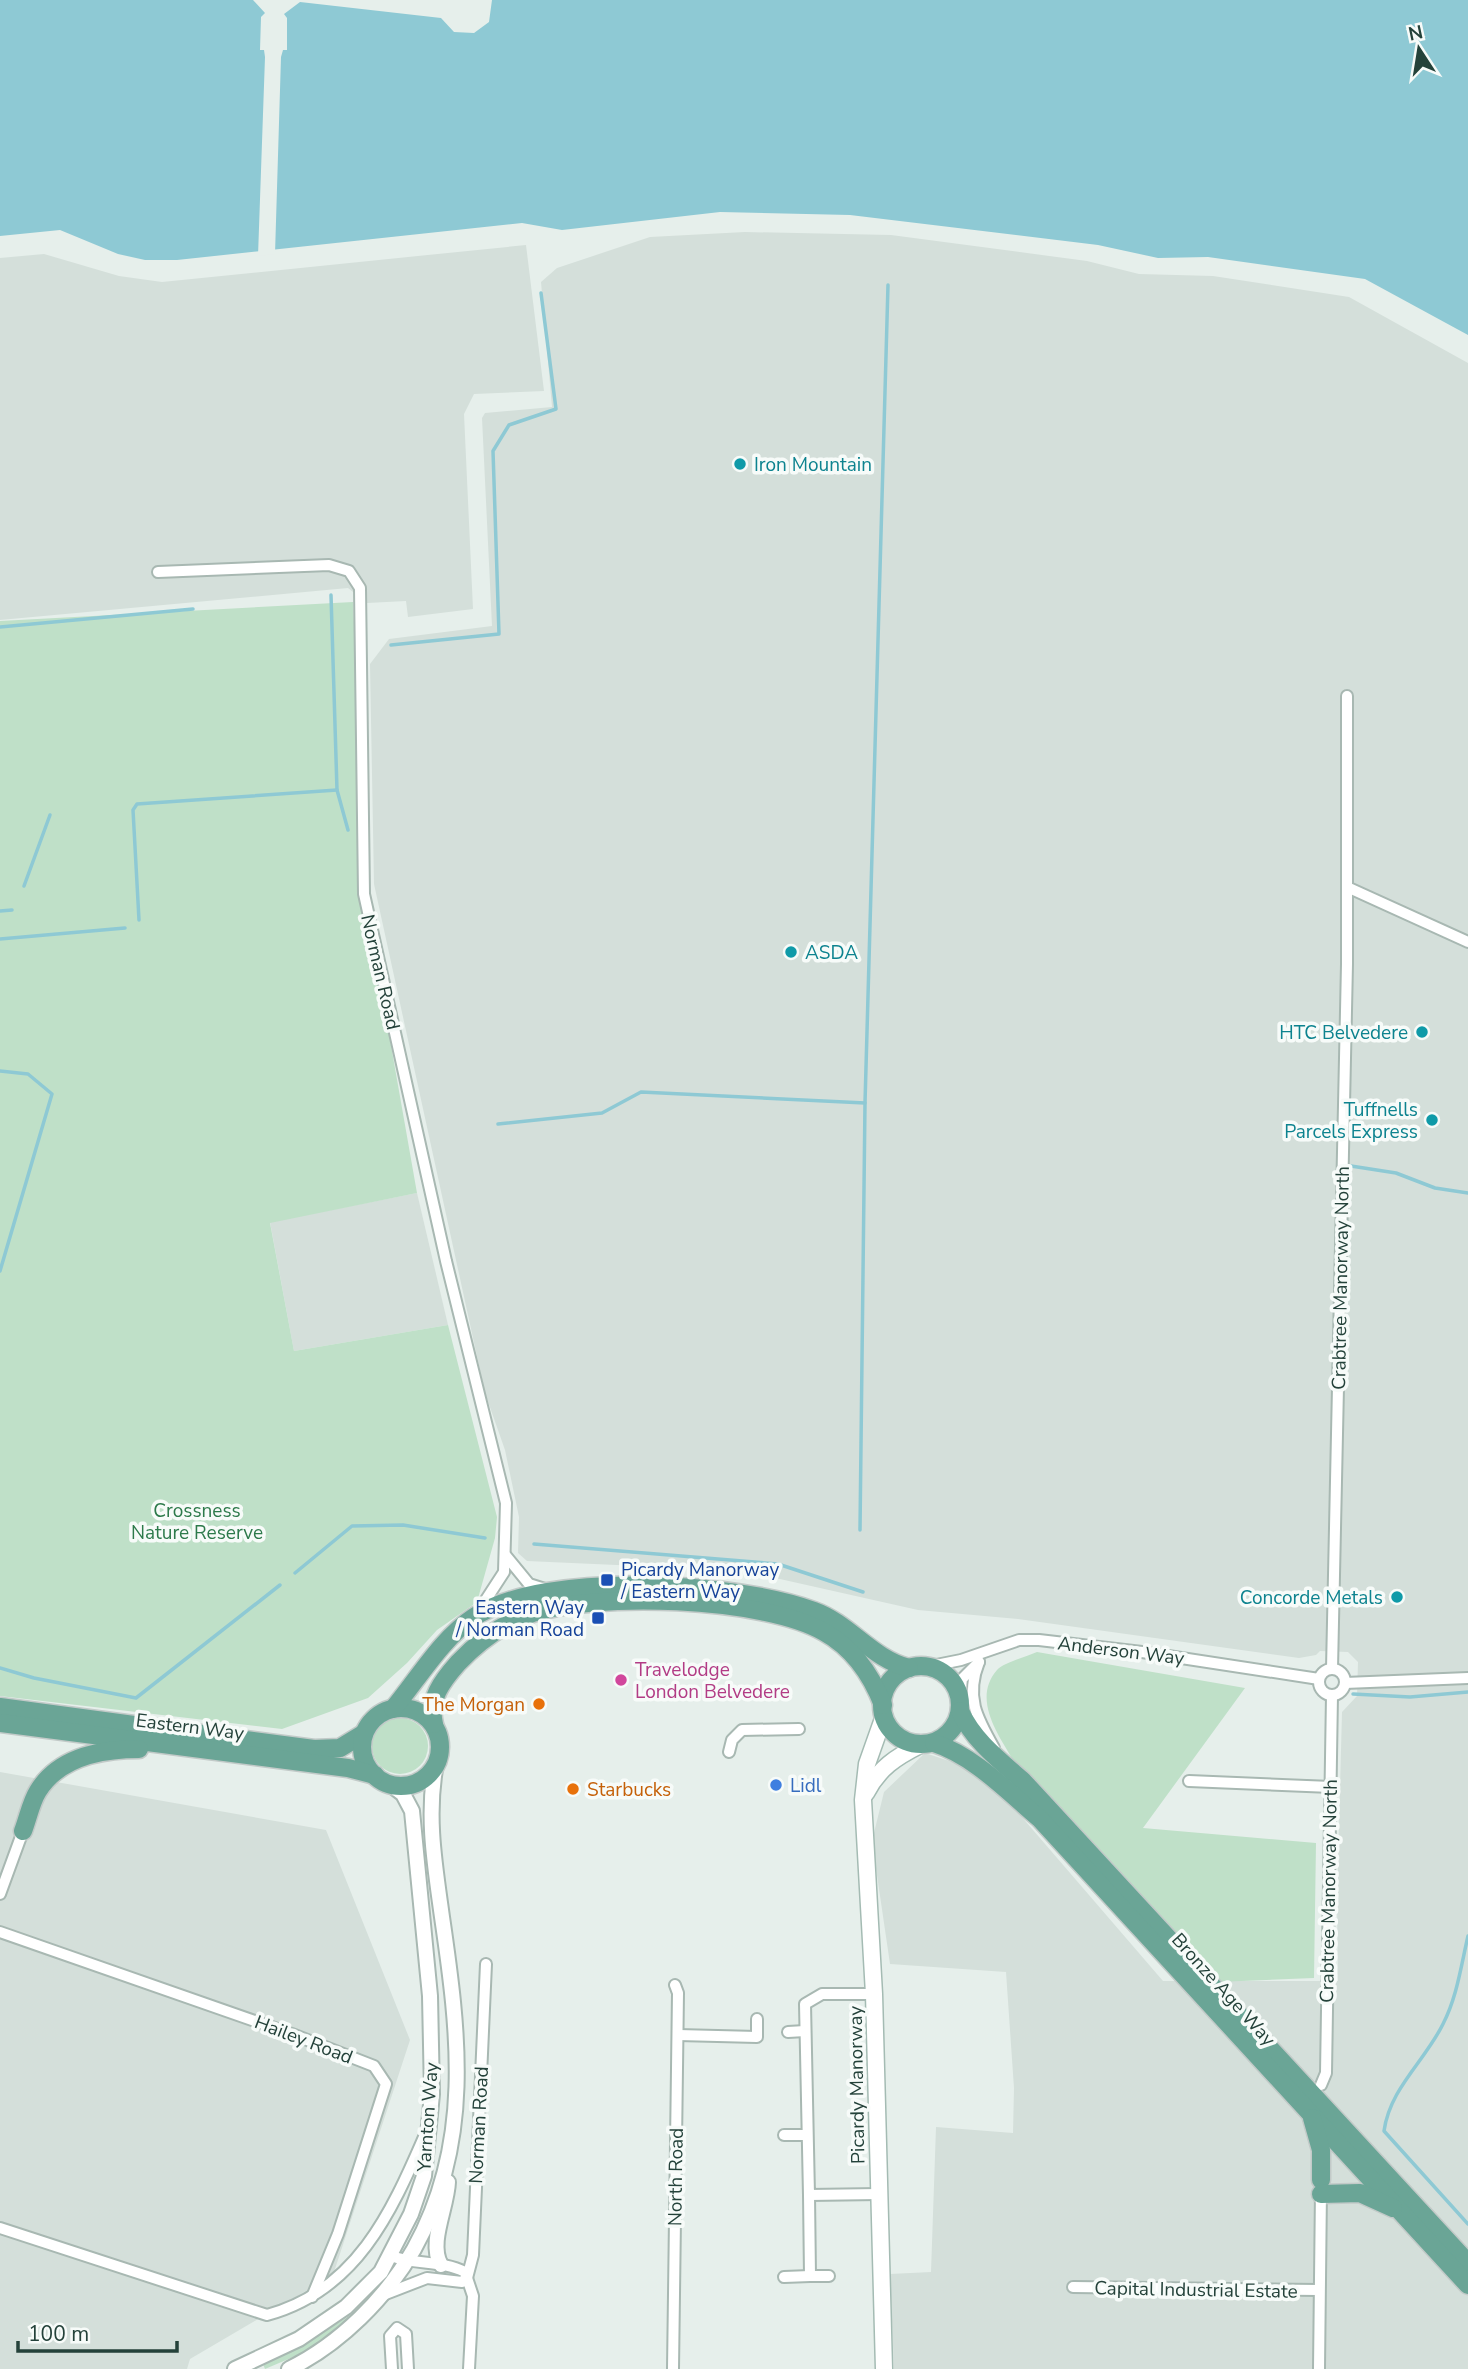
<svg xmlns="http://www.w3.org/2000/svg" width="1468" height="2369" viewBox="0 0 1468 2369" font-family="'Nunito Sans',sans-serif">
<style>
.built{fill:#d4dfda}
.green{fill:#bfe0c8}
.water{fill:#8ec9d4}
.pier{fill:#e6efeb}
.lines{fill:none;stroke-linecap:round;stroke-linejoin:round}
.stream{stroke:#8ec9d4;stroke-width:3.5}
.minor-casing{stroke:#a8b8b2;stroke-width:14}
.tertiary-casing{stroke:#a8b8b2;stroke-width:18}
.secondary-casing{stroke:#a4bbb3;stroke-width:19}
.primary-casing{stroke:#c2cac8;stroke-width:21}
.minor{stroke:#fff;stroke-width:10}
.tertiary{stroke:#fff;stroke-width:14}
.secondary{stroke:#fff;stroke-width:16}
.primary{stroke:#6aa596;stroke-width:18}
.culture-dot{fill:#0f9aa8;stroke:#f7fbf9;stroke-width:2.5}
.transit-dot{fill:#1a4fb4;stroke:#f7fbf9;stroke-width:2.5}
.hotel-dot{fill:#d1479c;stroke:#f7fbf9;stroke-width:2.5}
.food-dot{fill:#e8710a;stroke:#f7fbf9;stroke-width:2.5}
.shop-dot{fill:#3f7fe0;stroke:#f7fbf9;stroke-width:2.5}
.labels{text-anchor:middle;stroke-width:7;stroke-linejoin:round;paint-order:stroke}
.culture-label{font-size:19px;fill:#0d838f;stroke:#f7fbf9;text-anchor:end}
.street-label{font-size:19px;fill:#24423a;stroke:#f7fbf9}
.park-label{font-size:19px;fill:#2d7a4b;stroke:#f7fbf9}
.transit-label{font-size:19px;fill:#164399;stroke:#f7fbf9;text-anchor:start}
.hotel-label{font-size:19px;fill:#b23c85;stroke:#f7fbf9;text-anchor:start}
.food-label{font-size:19px;fill:#c56008;stroke:#f7fbf9;text-anchor:end}
.shop-label{font-size:19px;fill:#366cbe;stroke:#f7fbf9;text-anchor:start}
</style>
<rect width="100%" height="100%" fill="#e6efeb"/>
<g class="built">
<path d="M745 232 891 235 1087 261 1139 274 1213 276 1349 297 1468 363V2369H894L890 2274 931 2272 936 2127 1013 2133 1014 2088 1006 1972 890 1964 872 1841 884 1792 925 1753 983 1772 1163 1981H1338L1337 1903 1342 1712 1357 1696 1358 1662 1348 1652 1320 1651 1316 1655 1299 1658 1018 1619 918 1610 771 1577 706 1569 527 1561 518 1553 519 1517 505 1450 485 1393 374 884 370 664 389 639 492 626 482 418 485 413 552 407 541 282 557 268 650 237Z"/>
<path d="M526 245 544 391 474 394 464 414 473 609 408 617 406 601 367 603 348 588 0 620V258L44 254 119 276 162 282Z"/>
<path d="M417 1193 448 1325 294 1351 270 1222Z"/>
<path d="M0 1772 326 1830 410 2040 333 2275 190 2359 187 2369H0Z"/>
</g>
<g class="green">
<path d="M353 602 368 915 417 1193 270 1223 294 1351 448 1325 497 1517 495 1538 477 1602 437 1630 407 1663 368 1698 282 1729 0 1696V621Z"/>
<path d="M1037 1652 1245 1688 1143 1828 1316 1843 1314 1978 1217 1982 1013 1760C998 1734 972 1699 997 1670 1005 1662 1026 1657 1037 1652Z"/>
<circle cx="400" cy="1746" r="28"/>
<path d="M365 2306 312 2349 265 2369 263 2364 295 2350Z"/>
</g>
<path class="water" d="M0 0H1468V335L1365 279 1208 257 1158 258 1098 245 850 215 720 212 562 230 522 223 177 260H145L118 254 60 230 0 236Z"/>
<path class="pier" d="M253 0H492L489 22 474 33 454 32 441 18 300 2 284 14 287 18V50H283L281 57 275 254 258 256 265 57 264 50H260L261 17 265 13Z"/>
<g class="lines">
<g class="stream">
<path d="M331 595 337 790 348 830"/>
<path d="M0 627 193 609"/>
<path d="M391 645 499 634 493 451 509 425 556 409 541 293"/>
<path d="M24 886 50 815"/>
<path d="M0 911 12 910"/>
<path d="M139 920 133 810 137 804 337 790"/>
<path d="M0 939 125 928"/>
<path d="M0 1071 28 1074 52 1094 0 1271"/>
<path d="M498 1124 602 1113 641 1092 865 1103"/>
<path d="M1351 1166 1396 1173 1435 1188 1468 1193"/>
<path d="M860 1530 865 1103 888 285"/>
<path d="M534 1544 778 1564 863 1592"/>
<path d="M295 1573 352 1526 403 1525 485 1538"/>
<path d="M0 1668 34 1678 136 1698 280 1585"/>
<path d="M1353 1694 1410 1697 1468 1692"/>
<path d="M1468 1936C1461 1966 1457 1997 1443 2024 1425 2061 1390 2088 1384 2131L1468 2224"/>
</g>
<g class="minor-casing">
<g id="minor">
<path d="M158 572 329 565 349 571 360 588 364 894 446 1261 506 1503 504 1572 478 1612"/>
<path d="M1347 887 1468 942"/>
<path d="M506 1556 529 1584 548 1590"/>
<path d="M979 1662C965 1697 977 1718 994 1748"/>
<path d="M926 1667 961 1660 1019 1640H1039L1142 1652 1319 1679"/>
<circle cx="1332" cy="1682" r="13"/>
<path d="M1332 1669 1347 964V696"/>
<path d="M1345 1683 1468 1678"/>
<path d="M960 1697 962 1679 979 1662"/>
<path d="M729 1752 732 1740 742 1730 799 1729"/>
<path d="M1189 1781 1331 1787"/>
<path d="M0 1894 23 1831"/>
<path d="M0 1932 292 2034 374 2066 386 2084 338 2234 312 2297"/>
<path d="M874 1994H822L805 2004 809 2195 879 2194"/>
<path d="M788 2032 805 2031"/>
<path d="M678 2035 757 2037V2019"/>
<path d="M1321 2085 1326 2073 1332 1695"/>
<path d="M784 2135H807"/>
<path d="M809 2195 810 2276H829"/>
<path d="M0 2228 267 2315C356 2291 391 2213 424 2137"/>
<path d="M391 2256C415 2265 442 2260 465 2272L473 2296 469 2369"/>
<path d="M784 2277 810 2276"/>
<path d="M467 2278 473 2255 486 1964"/>
<path d="M1073 2287 1319 2290"/>
<path d="M383 2295 427 2278 462 2282 467 2278"/>
<path d="M392 2369 390 2336 397 2328 406 2334 408 2369"/>
<path d="M673 2369 678 1993 675 1985"/>
<path d="M1319 2369 1321 2190"/>
</g>
</g>
<g class="tertiary-casing">
<g id="tertiary">
<path d="M441 2265C428 2243 447 2208 448 2182"/>
<path d="M235 2369 299 2339 346 2307 381 2272 411 2214 424 2176 432 2094 430 1996 412 1811 403 1794 390 1784"/>
<path d="M289 2369C340 2344 386 2298 414 2249 473 2143 459 2033 442 1917 435 1866 426 1816 436 1764"/>
</g>
</g>
<g class="secondary-casing">
<g id="secondary">
<path d="M866 1793C879 1768 896 1757 920 1745"/>
<path d="M884 2369 874 1994 863 1800 867 1764 884 1716"/>
</g>
</g>
<g class="primary-casing">
<g id="primary">
<circle cx="921" cy="1705" r="39"/>
<path d="M0 1707 314 1749 340 1748 363 1734"/>
<circle cx="401" cy="1747" r="39"/>
<path d="M393 1709C418 1679 442 1638 474 1617 546 1570 736 1582 814 1611 850 1624 872 1659 909 1668"/>
<path d="M960 1711C973 1740 999 1760 1023 1781L1468 2263"/>
<path d="M0 1723 348 1768 375 1775"/>
<path d="M434 1724C428 1699 442 1681 458 1663 477 1643 501 1625 527 1615 593 1591 763 1597 824 1632 853 1648 871 1674 883 1705"/>
<path d="M934 1743C974 1756 1007 1791 1039 1818L1468 2285"/>
<path d="M23 1831C28 1818 31 1802 38 1791 59 1757 101 1749 139 1749"/>
<path d="M1312 2118 1321 2150V2180"/>
<path d="M1321 2194 1360 2193 1393 2208"/>
</g>
</g>
<use href="#minor" class="minor"/>
<use href="#tertiary" class="tertiary"/>
<use href="#secondary" class="secondary"/>
<use href="#primary" class="primary"/>
</g>
<g class="culture-dot">
<circle cx="740" cy="464" r="7"/>
<circle cx="791" cy="952" r="7"/>
<circle cx="1422" cy="1032" r="7"/>
<circle cx="1432" cy="1120" r="7"/>
<circle cx="1397" cy="1597" r="7"/>
</g>
<g class="transit-dot">
<rect x="600" y="1573" width="14" height="14" rx="3.5"/>
<rect x="591" y="1611" width="14" height="14" rx="3.5"/>
</g>
<circle class="hotel-dot" cx="621" cy="1680" r="7"/>
<g class="food-dot">
<circle cx="539" cy="1704" r="7"/>
<circle cx="573" cy="1789" r="7"/>
</g>
<circle class="shop-dot" cx="776" cy="1785" r="7"/>
<g class="labels">
<g class="culture-label">
<text x="754" y="471" text-anchor="start">Iron Mountain</text>
<text x="805" y="959" text-anchor="start">ASDA</text>
<text x="1408" y="1039">HTC Belvedere</text>
<text x="1418" y="1116">Tuffnells<tspan x="1418" dy="22">Parcels Express</tspan></text>
<text x="1383" y="1604">Concorde Metals</text>
</g>
<g class="street-label">
<text transform="translate(381 972) rotate(77)" y="7">Norman Road</text>
<text transform="translate(1340 1278) rotate(-89)" y="7">Crabtree Manorway North</text>
<text transform="translate(1121 1650) rotate(7)" y="7">Anderson Way</text>
<text transform="translate(190 1726) rotate(7)" y="7">Eastern Way</text>
<text transform="translate(1328 1891) rotate(-89)" y="7">Crabtree Manorway North</text>
<text transform="translate(1224 1989) rotate(48)" y="7">Bronze Age Way</text>
<text transform="translate(304 2039) rotate(21)" y="7">Hailey Road</text>
<text transform="translate(856 2085) rotate(-91)" y="7">Picardy Manorway</text>
<text transform="translate(427 2117) rotate(-86)" y="7">Yarnton Way</text>
<text transform="translate(478 2125) rotate(-87)" y="7">Norman Road</text>
<text transform="translate(675 2177) rotate(-89)" y="7">North Road</text>
<text transform="translate(1196 2289) rotate(1)" y="7">Capital Industrial Estate</text>
</g>
<g class="park-label">
<text x="197" y="1517">Crossness<tspan x="197" dy="22">Nature Reserve</tspan></text>
</g>
<g class="transit-label">
<text x="621" y="1576">Picardy Manorway<tspan x="621" dy="22">/ Eastern Way</tspan></text>
<text x="584" y="1614" text-anchor="end">Eastern Way<tspan x="584" dy="22">/ Norman Road</tspan></text>
</g>
<g class="hotel-label">
<text x="635" y="1676">Travelodge<tspan x="635" dy="22">London Belvedere</tspan></text>
</g>
<g class="food-label">
<text x="525" y="1711">The Morgan</text>
<text x="587" y="1796" text-anchor="start">Starbucks</text>
</g>
<g class="shop-label">
<text x="790" y="1792">Lidl</text>
</g>
</g>
<g transform="translate(1419 49) rotate(348)" stroke="#f7fbf9" stroke-width="5" paint-order="stroke">
<path d="M0-5L12 26L0 18L-12 26Z" fill="#24423a"/>
<text y="-10" font-size="19" font-weight="bold" text-anchor="middle" fill="#24423a">N</text>
</g>
<path d="M18 2341v10h159v-10" fill="none" stroke="#24423a" stroke-width="3.5"/>
<text x="28" y="2341" font-size="21" fill="#24423a" stroke="#f7fbf9" stroke-width="5" paint-order="stroke">100 m</text>
</svg>
